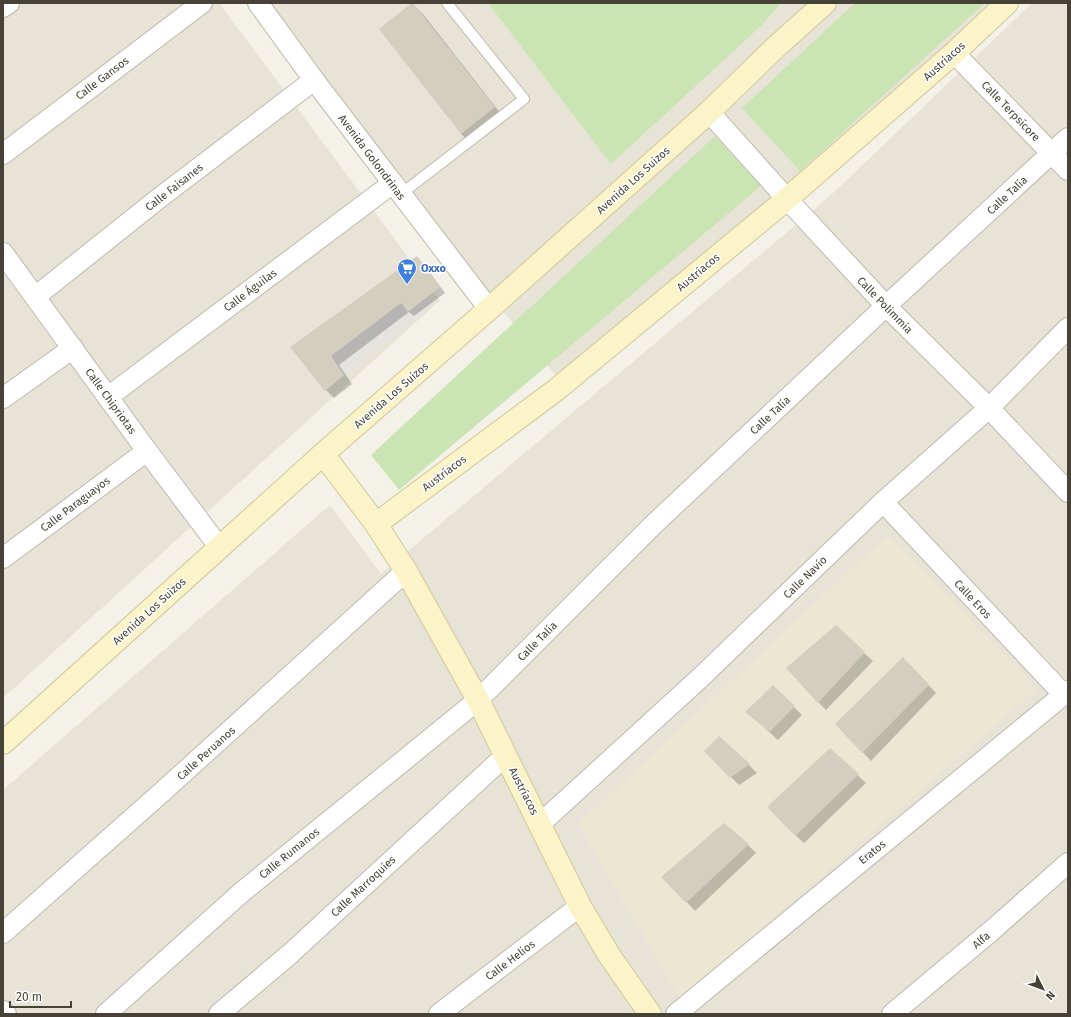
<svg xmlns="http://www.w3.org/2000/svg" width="1071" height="1017" viewBox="0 0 1071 1017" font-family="'Fira Sans',sans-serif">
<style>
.residential{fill:#e7e3d6}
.education{fill:#ece7d3}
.green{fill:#cae5b3}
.parking{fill:#e5e3e0}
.shadow{fill:#0003}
.building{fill:#d4cebe}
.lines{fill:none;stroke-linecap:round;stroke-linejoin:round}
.lane-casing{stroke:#beb9ab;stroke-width:12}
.street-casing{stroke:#beb9ab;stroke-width:22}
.secondary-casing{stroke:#d1c799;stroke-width:24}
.lane{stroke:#fff;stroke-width:10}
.street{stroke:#fff;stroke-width:20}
.secondary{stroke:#fcf4c9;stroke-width:22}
.labels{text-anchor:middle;stroke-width:3;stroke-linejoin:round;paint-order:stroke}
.street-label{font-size:11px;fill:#464237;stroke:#fff}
.shop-label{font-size:11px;font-weight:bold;fill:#366cbe;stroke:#fff;text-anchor:start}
</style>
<rect width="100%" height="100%" fill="#f3f1e8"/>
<g class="residential">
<path d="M3 3H219L440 300 3 698Z"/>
<path d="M256 3H1009L570 393 314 80Z"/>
<path d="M1032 3H1068V1014H3V790L330 505 381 574 830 196Z"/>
</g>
<path class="education" d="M888 535 1037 689 680 999 578 824Z"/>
<g class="green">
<path d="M488 3H781L763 24 611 164Z"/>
<path d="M855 3H985L800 171 742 108Z"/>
<path d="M715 136 761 186 399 490 371 455Z"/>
</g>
<path class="parking" d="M429 296 435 304 344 375 331 356 401 303 408 312Z"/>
<g class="shadow">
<path d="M413 4 423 14 505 119 472 144 461 134Z"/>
<path d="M417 257 422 262 445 293 414 316 409 312 339 365 352 384 334 398 326 390 291 347Z"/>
<path d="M864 653 873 661 826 710 818 702Z"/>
<path d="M911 666 936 693 871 761 836 724Z"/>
<path d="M773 686 802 715 778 740 747 712Z"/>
<path d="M830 749 866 783 804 843 795 835Z"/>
<path d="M705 751 749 765 757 773 739 785Z"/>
<path d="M748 845 756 853 695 911 663 877Z"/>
</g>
<g class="building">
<path d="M412 3H413L495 107 461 134 379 29Z"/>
<path d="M417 256 440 287 408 312 401 303 331 356 344 375 325 391 290 347 384 280Z"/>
<path d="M836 625 865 652 818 703 786 668Z"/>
<path d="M903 657 929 685 862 753 835 724Z"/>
<path d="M773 685 795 706 770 732 745 712Z"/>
<path d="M719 736 750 764 730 778 704 751Z"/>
<path d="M830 748 859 774 795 836 767 807Z"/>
<path d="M724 823 749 844 686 903 661 877Z"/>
</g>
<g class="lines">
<g class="lane-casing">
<path id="lane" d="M401 194 524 99 447 3"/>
</g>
<g class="street-casing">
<g id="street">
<path d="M258 3 314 80 489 309"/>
<path d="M3 7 9 3"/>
<path d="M954 53 1068 170"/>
<path d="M709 112 787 199 886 306 989 408 1068 492"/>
<path d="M3 154 202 3"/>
<path d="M3 253 147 451 220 548"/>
<path d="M35 297 158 199 314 80"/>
<path d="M108 397 393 183"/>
<path d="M3 398 73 348"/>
<path d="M883 502 1064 695"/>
<path d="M3 558 147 451"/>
<path d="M540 824 700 678 883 502 989 408 1068 328"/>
<path d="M3 933 161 793 406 571"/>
<path d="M3 1011 6 1014"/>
<path d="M106 1014 242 892 478 700 652 526 886 306 1068 138"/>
<path d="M219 1014 290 954 506 755"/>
<path d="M439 1014 580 906"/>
<path d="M676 1014 1068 691"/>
<path d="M892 1014 990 932 1068 863"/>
</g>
</g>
<g class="secondary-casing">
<g id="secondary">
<path d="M323 454 376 524 406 571 478 700 580 906 609 955 650 1014"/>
<path d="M376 524 556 390 787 199 954 53 1007 3"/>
<path d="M3 743 323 454 489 309 709 112 777 46 825 3"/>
</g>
</g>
<use href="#lane" class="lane"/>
<use href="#street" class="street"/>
<use href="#secondary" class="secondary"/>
</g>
<defs>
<g id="supermarket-pin" transform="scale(1)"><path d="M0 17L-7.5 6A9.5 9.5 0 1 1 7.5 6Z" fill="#3f7fe0" stroke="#fff"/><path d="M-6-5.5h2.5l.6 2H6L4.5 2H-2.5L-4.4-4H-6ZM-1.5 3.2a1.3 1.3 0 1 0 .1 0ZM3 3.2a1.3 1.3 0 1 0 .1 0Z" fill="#fff"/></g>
</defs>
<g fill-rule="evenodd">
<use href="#supermarket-pin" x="407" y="268"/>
</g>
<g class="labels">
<g class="street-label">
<text transform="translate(944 61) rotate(-42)" y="4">Austríacos</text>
<text transform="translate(102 78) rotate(-37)" y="4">Calle Gansos</text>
<text transform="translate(1011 111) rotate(46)" y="4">Calle Terpsícore</text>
<text transform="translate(372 157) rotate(53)" y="4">Avenida Golondrinas</text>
<text transform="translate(633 180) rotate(-42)" y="4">Avenida Los Suizos</text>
<text transform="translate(174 187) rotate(-38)" y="4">Calle Faisanes</text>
<text transform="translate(1007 195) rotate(-43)" y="4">Calle Talía</text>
<text transform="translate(698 272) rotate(-40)" y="4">Austríacos</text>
<text transform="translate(250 290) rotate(-37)" y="4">Calle Águilas</text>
<text transform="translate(885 305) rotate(46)" y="4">Calle Polimmia</text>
<text transform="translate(391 395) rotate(-41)" y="4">Avenida Los Suizos</text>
<text transform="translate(111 401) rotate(54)" y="4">Calle Chipriotas</text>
<text transform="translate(770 415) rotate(-43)" y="4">Calle Talía</text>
<text transform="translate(444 473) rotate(-37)" y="4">Austríacos</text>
<text transform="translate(75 504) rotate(-37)" y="4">Calle Paraguayos</text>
<text transform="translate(805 577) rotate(-44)" y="4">Calle Navío</text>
<text transform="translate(973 599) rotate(47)" y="4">Calle Eros</text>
<text transform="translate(149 611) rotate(-42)" y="4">Avenida Los Suizos</text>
<text transform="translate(537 641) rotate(-45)" y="4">Calle Talía</text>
<text transform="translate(206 753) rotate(-42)" y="4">Calle Peruanos</text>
<text transform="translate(524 791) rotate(63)" y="4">Austríacos</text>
<text transform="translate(872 852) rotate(-39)" y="4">Eratos</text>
<text transform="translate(289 853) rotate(-39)" y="4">Calle Rumanos</text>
<text transform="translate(363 886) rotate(-43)" y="4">Calle Marroquíes</text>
<text transform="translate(981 940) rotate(-40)" y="4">Alfa</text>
<text transform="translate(510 960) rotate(-37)" y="4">Calle Helios</text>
</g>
<g class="shop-label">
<text x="421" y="272">Oxxo</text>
</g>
</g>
<rect width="1071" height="1017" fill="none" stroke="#464237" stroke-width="8"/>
<g transform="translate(1043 989) rotate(132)" stroke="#ffffff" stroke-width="3" paint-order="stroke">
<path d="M0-3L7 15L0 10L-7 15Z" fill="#464237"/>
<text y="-6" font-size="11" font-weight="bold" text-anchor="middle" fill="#464237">N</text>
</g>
<path d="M10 1001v6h61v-6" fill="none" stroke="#464237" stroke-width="2"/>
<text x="16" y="1001" font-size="12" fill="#464237" stroke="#ffffff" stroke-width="3" paint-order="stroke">20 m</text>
</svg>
